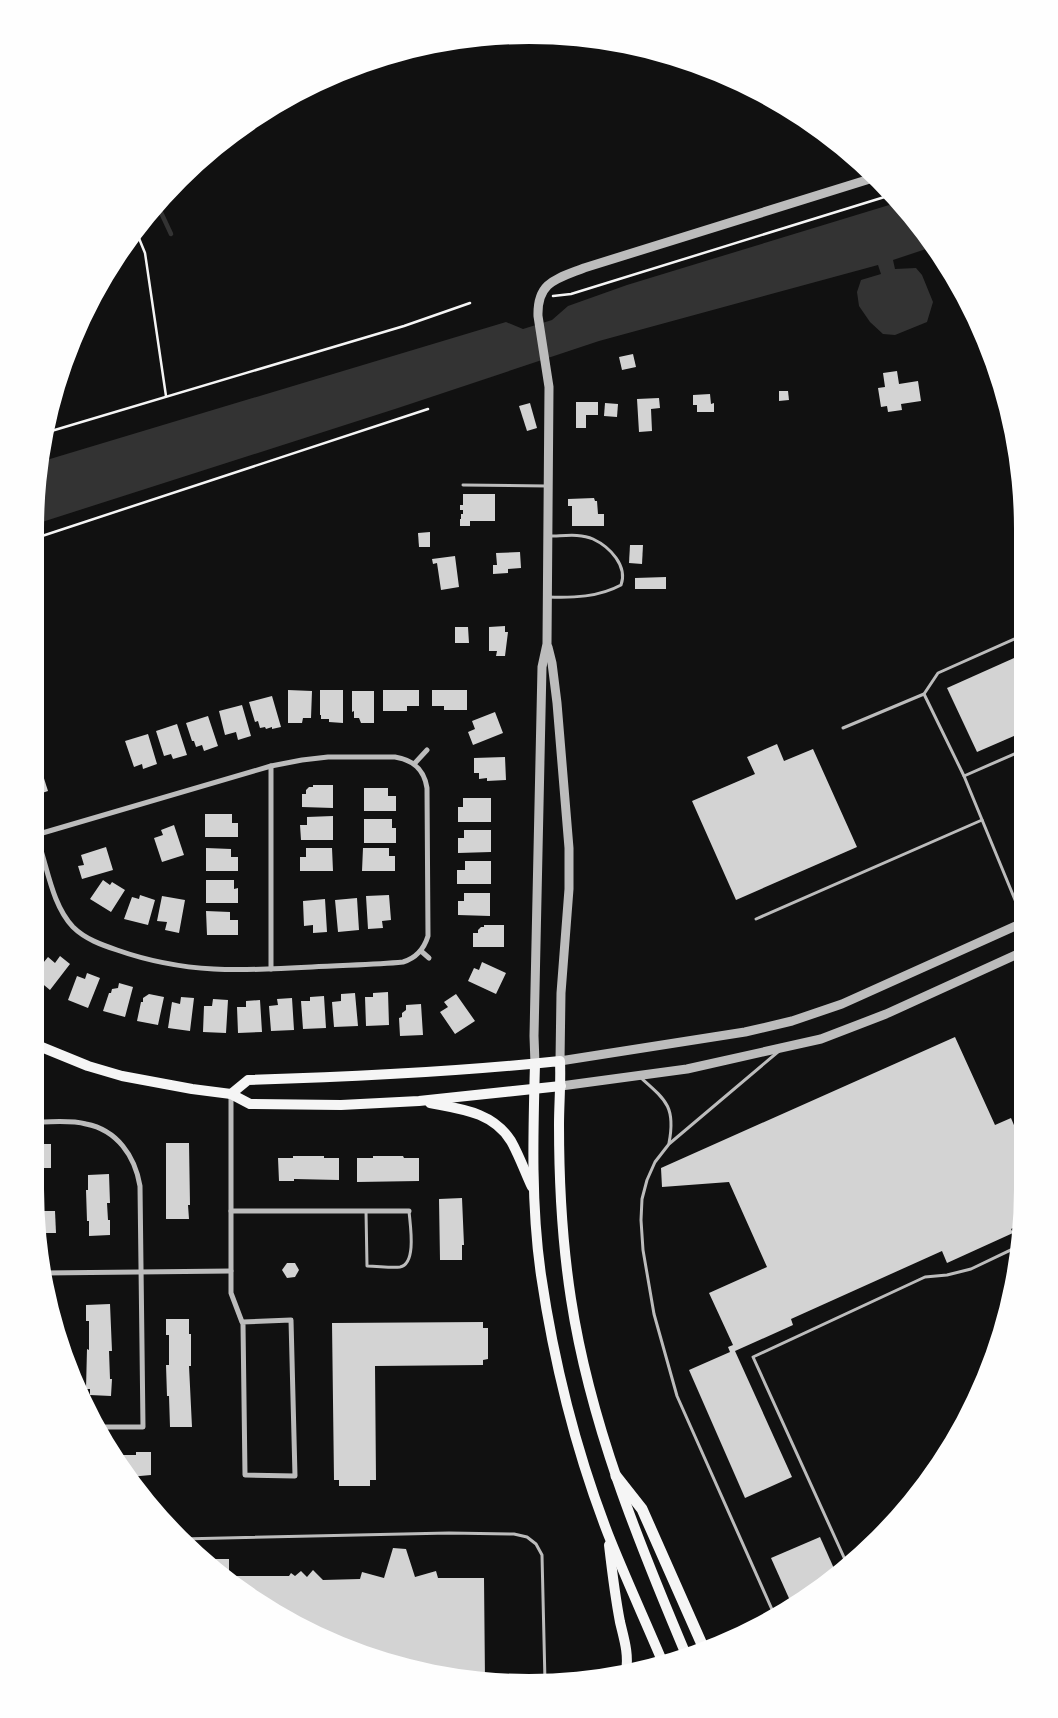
<svg xmlns="http://www.w3.org/2000/svg" width="1058" height="1718" viewBox="0 0 1058 1718" font-family="'Source Serif 4',serif">
<style>
.water{fill:#333}
.lines{fill:none;stroke-linecap:round;stroke-linejoin:round}
.stream{stroke:#333;stroke-width:4.5}
.building{fill:#d3d3d3}
.path{stroke:#f5f5f5;stroke-width:2.5}
.service{stroke:#bcbcbc;stroke-width:3}
.minor{stroke:#bcbcbc;stroke-width:5}
.tertiary{stroke:#bcbcbc;stroke-width:9}
.primary{stroke:#f5f5f5;stroke-width:10}
.trunk{stroke:#f5f5f5;stroke-width:11}
</style>
<rect width="100%" height="100%" fill="#111"/>
<path class="water" d="M899 202 932 247 893 260 895 269 916 268 922 275 933 302 927 322 895 335 883 334 870 322 859 306 857 292 861 280 881 274 878 265 599 341 398 408 39 523 40 462 506 322 523 329 552 320 568 306 627 285Z"/>
<g class="lines">
<path class="stream" d="M158 206 171 234"/>
</g>
<g class="building">
<path d="M633 354 636 367 622 370 619 357Z"/>
<path d="M897 371 899 384 918 381 921 401 901 404 902 410 888 412 887 406 881 407 878 388 885 387 883 373Z"/>
<path d="M779 391H788L789 400 779 401Z"/>
<path d="M710 394 711 404 714 403V412H697V405H693V395Z"/>
<path d="M659 398 660 408 651 409 652 431 639 432 637 399Z"/>
<path d="M576 402H598V415H586V428H576Z"/>
<path d="M530 403 537 428 527 431 519 406Z"/>
<path d="M605 403 618 404 617 417 604 416Z"/>
<path d="M463 494H495V521H470V526H460V519H461V514H463V510H460V505H463Z"/>
<path d="M594 498 595 501H597L598 514H604V526H572V506H568V499Z"/>
<path d="M430 532V547H419L418 533Z"/>
<path d="M630 545H643L642 564 629 563Z"/>
<path d="M520 552 521 568 508 569V573L493 574V565H497L496 553Z"/>
<path d="M455 556 459 587 441 590 437 563 433 564 432 559Z"/>
<path d="M666 577V589H635V578Z"/>
<path d="M505 626V632H508L505 656H496L497 651H489V627Z"/>
<path d="M455 627H468L469 643H455Z"/>
<path d="M1021 655V733L977 752 947 688Z"/>
<path d="M288 690 312 691 311 718H303L302 723H288Z"/>
<path d="M320 690H343V723L329 722V719H321V715H320Z"/>
<path d="M383 690H419V706H407V711H383Z"/>
<path d="M432 690H467V710H444V706H432Z"/>
<path d="M352 691H374V723H361L359 718H354V711L352 712Z"/>
<path d="M272 696 281 727 272 729V727L266 729 265 727 260 728 258 721 255 722 249 702Z"/>
<path d="M242 705 251 736 238 740 236 732 225 735 219 711Z"/>
<path d="M495 712 503 733 473 745 468 732 475 729 472 721Z"/>
<path d="M208 716 218 746 204 751 202 745 196 747 194 741H192L186 723Z"/>
<path d="M177 724 187 755 173 759 171 754 164 756 156 731Z"/>
<path d="M148 734 157 764 143 769 142 764 134 767 125 741Z"/>
<path d="M777 744 784 761 813 749 857 847 736 900 692 801 755 774 747 757Z"/>
<path d="M505 757 506 780 487 781V778L479 779V773H474V758Z"/>
<path d="M40 766 48 791 39 794V766Z"/>
<path d="M313 785H333V808L302 807V794H306V790L309 787H313Z"/>
<path d="M364 788H388V796H396V811H364Z"/>
<path d="M463 798H491V822H458V807H463Z"/>
<path d="M205 814H232V823H238V837H205Z"/>
<path d="M333 816V840H301L300 825H307V817Z"/>
<path d="M364 819H392V828H396V843H364Z"/>
<path d="M174 825 184 855 162 862 154 838 163 835 161 830Z"/>
<path d="M464 830H491V852L458 853V838H464Z"/>
<path d="M106 847 113 870 82 879 78 866 84 865 81 855Z"/>
<path d="M206 848 231 849V857H238V871H206Z"/>
<path d="M306 848H332L333 871H300V857H306Z"/>
<path d="M363 848H389V856H395V871H362Z"/>
<path d="M465 861H491V884H457V870H465Z"/>
<path d="M103 880 110 885 112 882 125 890 111 912 90 899Z"/>
<path d="M206 880H234V889L238 888V903H206Z"/>
<path d="M464 893H490V916L458 915V901H464Z"/>
<path d="M140 895 155 900 148 925 124 919 132 897 139 899Z"/>
<path d="M389 895 391 920 382 921 383 928 368 929 366 896Z"/>
<path d="M162 896 185 900 179 933 165 930 167 922 157 921Z"/>
<path d="M357 898 359 930 338 932 335 900Z"/>
<path d="M325 899 327 932 313 933V925L304 926 303 901Z"/>
<path d="M206 911 230 912V920H238V935H207Z"/>
<path d="M484 925H504V947H473V933H478V930L481 927H484Z"/>
<path d="M60 956 70 964 50 990 39 981V968L48 957 55 963Z"/>
<path d="M482 962 506 973 496 994 468 981 474 968 479 970Z"/>
<path d="M87 973 100 978 88 1008 68 1000 77 976 85 979Z"/>
<path d="M119 983 133 987 125 1017 103 1011 109 993H111L112 989 118 988Z"/>
<path d="M388 992 389 1025 366 1026 365 997H373V993Z"/>
<path d="M355 993 358 1026 334 1027 332 1002 341 1001V994Z"/>
<path d="M149 994 164 997 158 1025 137 1021 141 1002H143V998Z"/>
<path d="M456 994 475 1021 455 1034 440 1012 448 1007 444 1002Z"/>
<path d="M324 996 326 1028 303 1029 301 1001H310V997Z"/>
<path d="M181 997 194 998 190 1031 168 1028 172 1002 180 1004Z"/>
<path d="M292 998 294 1030 271 1031 269 1006 278 1005 277 999Z"/>
<path d="M213 999 228 1000 226 1033 203 1032 204 1006H212Z"/>
<path d="M260 1000 262 1032 238 1033 237 1007H246V1001Z"/>
<path d="M421 1004 423 1035 400 1036 399 1018 402 1017V1013L406 1010V1005Z"/>
<path d="M955 1037 995 1125 1011 1118 1019 1137V1225L1011 1229 1013 1233 947 1263 942 1251 791 1319 793 1325 735 1351 792 1477 745 1498 689 1370 730 1352 728 1347 733 1345 709 1293 767 1267 729 1182 662 1187 661 1168Z"/>
<path d="M166 1143H189L190 1205H188L189 1219H166Z"/>
<rect x="39" y="1144" width="12" height="24"/>
<path d="M293 1156H324V1158H339V1180L294 1179V1181H279L278 1158H293Z"/>
<path d="M373 1156H403L404 1158H419V1181L357 1182V1158H373Z"/>
<path d="M109 1174 110 1203H107L108 1220H110V1235L89 1236V1221H87L86 1190H88V1175Z"/>
<path d="M462 1198 464 1245H462V1260H440L439 1199Z"/>
<path d="M39 1211H55L56 1233H39Z"/>
<path d="M287 1263H295L299 1270 295 1277 287 1278 282 1270Z"/>
<path d="M110 1304 112 1351H109L110 1379H112L111 1396 90 1395V1389H86L87 1349 89 1350V1321H86V1305Z"/>
<path d="M166 1319H189V1334H191V1366H189L192 1427H170L169 1396H167L166 1365H169V1335H166Z"/>
<path d="M483 1322V1328H488V1359L483 1360V1365L375 1366 376 1480H370V1486H339V1480H334L332 1323Z"/>
<path d="M136 1452H151V1475L129 1477 115 1455H136Z"/>
<path d="M820 1537 836 1573 804 1600 792 1605 771 1558Z"/>
<path d="M393 1548 406 1549 415 1577 436 1571 438 1578H484L485 1680 464 1679 370 1657 254 1600 212 1565V1559H229V1576H289L291 1573 295 1576 301 1571 307 1577 313 1570 323 1580 360 1579 362 1572 384 1578Z"/>
</g>
<g class="lines">
<g class="path">
<path d="M136 231 145 253 166 396"/>
<path d="M553 296 571 294 891 195"/>
<path d="M48 432 404 326 470 303"/>
<path d="M39 537 428 409"/>
</g>
<g class="service">
<path d="M463 485 547 486"/>
<path d="M548 597C573 598 599 597 621 585 628 566 610 547 593 539 580 533 563 536 549 536"/>
<path d="M924 694 964 776 1020 912"/>
<path d="M843 728 924 694 938 673 1021 636"/>
<path d="M964 776 1021 751"/>
<path d="M756 919 982 820"/>
<path d="M640 1077C666 1100 676 1107 669 1143"/>
<path d="M366 1211 367 1266C378 1266 390 1268 400 1267 417 1264 410 1224 409 1211"/>
<path d="M181 1539 449 1533 514 1534 527 1537 536 1544 542 1555 545 1682"/>
<path d="M847 1564 753 1357 925 1277 947 1275 971 1269 1019 1246"/>
<path d="M774 1614 677 1396 654 1314 643 1250 641 1220 642 1199 647 1180 655 1162 669 1144 779 1051"/>
</g>
<g class="minor">
<path d="M415 763 427 750"/>
<path d="M271 766V969"/>
<path d="M39 834 271 766 302 760 328 757H395C413 760 424 769 427 788L428 936C424 949 416 958 403 962 373 965 342 965 312 967 242 971 185 974 117 950 102 945 85 939 73 927 53 906 48 871 39 844"/>
<path d="M421 951 429 958"/>
<path d="M231 1094V1293L242 1322 243 1324 245 1475 295 1476 291 1320 242 1322"/>
<path d="M39 1122C54 1122 71 1120 86 1124 117 1130 135 1156 140 1186L143 1427H98"/>
<path d="M231 1211H409"/>
<path d="M44 1273 231 1271"/>
</g>
<g class="tertiary">
<path d="M548 647 552 663 557 703 569 848V889L561 993 560 1061 745 1032 792 1021 842 1004 1020 924"/>
<path d="M535 1064 534 1036 542 667 547 644 549 387 538 316C537 282 556 279 584 268L873 178"/>
<path d="M561 1086 687 1069 821 1039 886 1014 1020 953"/>
</g>
<g class="primary">
<path d="M39 1046 88 1066 122 1076 192 1089 231 1094 250 1104 341 1105 419 1101 561 1086"/>
<path d="M535 1064C533 1134 531 1206 541 1275 554 1363 576 1451 608 1534 625 1577 645 1620 663 1663"/>
<path d="M231 1094 248 1080C352 1077 456 1072 560 1061 561 1082 559 1104 559 1125 559 1183 562 1241 571 1299 590 1423 638 1541 687 1657"/>
<path d="M430 1103C461 1109 493 1112 511 1141 519 1155 525 1172 532 1187"/>
<path d="M609 1545C612 1571 615 1596 620 1622 624 1639 629 1654 626 1671"/>
</g>
<path class="trunk" d="M616 1476 642 1509 704 1649"/>
</g>
<path d="M0 0H1058V1718H0ZM529 44H529A485 485 0 0 1 1014 529V1189A485 485 0 0 1 529 1674H529A485 485 0 0 1 44 1189V529A485 485 0 0 1 529 44Z" fill="#fefefe" fill-rule="evenodd"/>
</svg>
